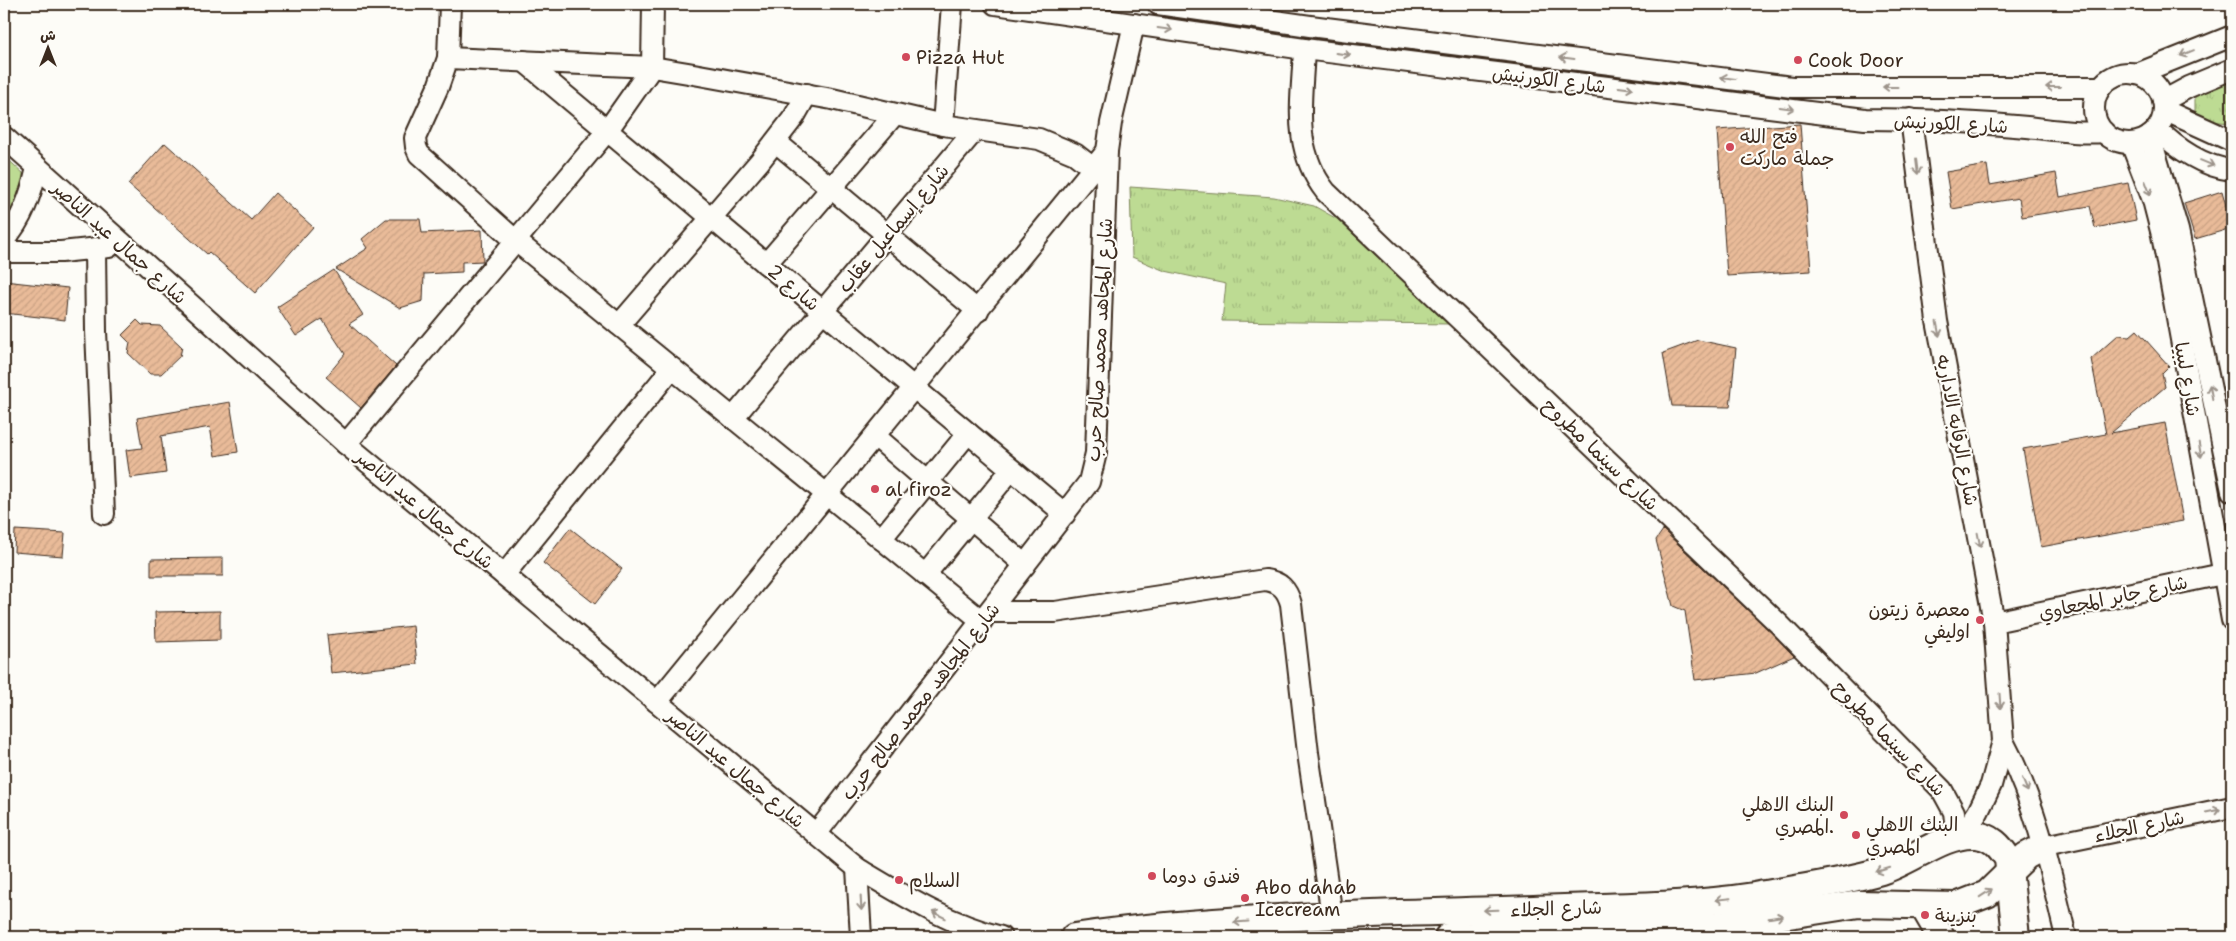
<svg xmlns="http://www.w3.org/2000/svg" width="2236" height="941" viewBox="0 0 2236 941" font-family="'Shantell Sans','Playpen Sans Arabic',sans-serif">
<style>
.park{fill:url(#park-tufts);stroke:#7c8258}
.building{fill:url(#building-hatch);stroke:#3b2a1e}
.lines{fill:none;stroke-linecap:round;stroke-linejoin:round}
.minor-casing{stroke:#3b2a1e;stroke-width:24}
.major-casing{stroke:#3b2a1e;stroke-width:30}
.minor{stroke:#fdfcf7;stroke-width:20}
.major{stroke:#fdfcf7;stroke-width:26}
.oneway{stroke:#9c938a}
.poi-dot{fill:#d1495b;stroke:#fdfcf7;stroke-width:2}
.labels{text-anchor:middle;stroke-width:4.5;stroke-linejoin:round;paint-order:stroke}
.poi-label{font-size:19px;fill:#3b2a1e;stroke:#fdfcf7;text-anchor:start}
.street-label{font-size:19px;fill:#3b2a1e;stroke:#fdfcf7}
</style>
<defs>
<pattern id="park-tufts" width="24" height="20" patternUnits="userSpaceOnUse" patternTransform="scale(1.25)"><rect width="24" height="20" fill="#bddb93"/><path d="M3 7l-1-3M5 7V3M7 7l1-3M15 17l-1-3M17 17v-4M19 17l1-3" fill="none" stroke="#a3bc7e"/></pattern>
<pattern id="building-hatch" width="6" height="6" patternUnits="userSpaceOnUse" patternTransform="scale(1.25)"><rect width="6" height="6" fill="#e9bb99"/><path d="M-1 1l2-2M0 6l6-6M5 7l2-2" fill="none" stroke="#c9a183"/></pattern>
</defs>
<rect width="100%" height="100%" fill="#fdfcf7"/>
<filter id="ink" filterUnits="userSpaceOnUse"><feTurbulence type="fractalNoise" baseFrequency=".02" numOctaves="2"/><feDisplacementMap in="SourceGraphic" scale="10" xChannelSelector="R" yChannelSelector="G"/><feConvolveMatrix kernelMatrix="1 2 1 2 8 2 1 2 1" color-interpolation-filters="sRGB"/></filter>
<g filter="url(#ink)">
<g class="park">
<path d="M2232 76V123L2195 120V91Z"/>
<path d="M4 156 23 173C23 191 19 208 4 220Z"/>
<path d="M1130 187 1274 197 1314 206 1337 219 1449 324 1222 321 1226 284 1165 271 1132 257Z"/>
</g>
<g class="building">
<path d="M1800 124 1811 271 1727 276 1717 130Z"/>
<path d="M165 143 251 220 275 193 313 227 255 293 209 252 207 254 128 184Z"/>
<path d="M1987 165 1990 185 2056 173 2060 197 2128 183 2136 220 2095 228 2090 206 2022 217 2019 198 1952 209 1946 172Z"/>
<path d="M2222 191 2232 228 2195 239 2184 203Z"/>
<path d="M386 219H420L422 233 482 230 483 261 462 262V272L424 274 423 301 400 308 336 269 368 248 362 239Z"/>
<path d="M334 270 363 315 349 324 396 366 361 408 326 377 345 354 322 319 296 336 277 307Z"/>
<path d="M4 281 68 288 65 320 4 313Z"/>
<path d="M137 320 142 325 160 326 182 347 180 356 161 374H150L128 353 130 343 122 335Z"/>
<path d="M2137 330 2169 366 2162 373 2165 387 2111 433 2165 423 2183 521 2041 547 2023 449 2106 434 2091 359 2118 335 2130 336Z"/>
<path d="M1698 340 1736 348 1730 407 1672 406 1663 353Z"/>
<path d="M230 402 238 452 215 456 210 427 161 436 166 473 130 478 126 450 142 448 137 418Z"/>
<path d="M570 528 622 569 595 604 543 563Z"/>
<path d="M15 530 65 533 63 556 14 552Z"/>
<path d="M1663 530 1771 632 1794 656 1756 673 1695 680 1685 611 1673 606 1656 540Z"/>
<path d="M223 558V576H151V559Z"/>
<path d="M220 611V640L156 642 155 612Z"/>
<path d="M413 626 417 664 331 673 327 635Z"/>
</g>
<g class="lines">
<g class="minor-casing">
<g id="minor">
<path d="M450 4 448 58 438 87 415 138 416 147 419 154 516 241 982 621"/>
<path d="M995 4 1304 49 1865 119C1919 119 1973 122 2027 127 2054 130 2078 134 2104 132"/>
<path d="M1158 4 1310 26 1792 87H2101"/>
<path d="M1304 49C1302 102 1291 147 1326 192L1779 624 1942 790 1954 812 1957 838"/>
<path d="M448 58 652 67 688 73 832 99 943 125 1039 139 1075 154 1093 168"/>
<path d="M524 61 1065 514"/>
<circle cx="2129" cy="108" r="35"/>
<path d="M2137 74 2232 36"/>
<path d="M2163 101 2189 87 2232 69"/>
<path d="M2164 110 2232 141"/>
<path d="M1911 119 1937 321 1994 622 2003 741 1991 785 1978 812 1962 836"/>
<path d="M943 125 952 4"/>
<path d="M2157 129C2177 149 2204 167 2232 170"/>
<path d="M2150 136 2178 230 2232 491"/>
<path d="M4 137 346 444 857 868C904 896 948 924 1001 937"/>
<path d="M776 142 978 311"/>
<path d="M2131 143 2153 200 2162 235 2232 620"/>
<path d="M4 240C23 219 31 194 37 168"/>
<path d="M95 248 96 331 104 514"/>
<path d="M4 252H61L109 247"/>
<path d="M766 264 895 114"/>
<path d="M619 325 760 161 794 117 807 94"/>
<path d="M733 418 975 130"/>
<path d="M875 436 1025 565"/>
<path d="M346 444 607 131 652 67 653 4"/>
<path d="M881 539 968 433"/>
<path d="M504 575 672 368"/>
<path d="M925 575 1011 470"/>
<path d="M989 612H1055L1265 580C1280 582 1287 589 1291 604L1308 753 1332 916"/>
<path d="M1994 622 2232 572"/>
<path d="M657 702 1107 151"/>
<path d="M2003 741C2036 803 2050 869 2066 937"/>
<path d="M816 834 1089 482 1096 453 1107 151 1111 123 1134 24"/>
<path d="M2045 846 2232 807"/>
<path d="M857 868 861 937"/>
</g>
</g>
<g class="major-casing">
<g id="major">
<path d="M1923 906 1941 937"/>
<path d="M1074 937C1226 915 1381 914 1534 909 1607 906 1682 907 1754 896 1795 889 1843 882 1881 871 1911 862 1944 833 1975 835 1991 836 2000 846 2008 859L2016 937"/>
<path d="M1448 937 1718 926 1859 904 1956 906 1987 894 2026 856 2045 846"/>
</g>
</g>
<use href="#minor" class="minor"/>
<use href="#major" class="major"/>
</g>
<defs><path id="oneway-shaft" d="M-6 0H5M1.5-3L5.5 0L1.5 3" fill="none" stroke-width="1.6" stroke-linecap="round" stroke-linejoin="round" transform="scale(1.25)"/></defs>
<g class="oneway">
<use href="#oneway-shaft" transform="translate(1165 29) rotate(8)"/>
<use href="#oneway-shaft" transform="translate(2187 53) rotate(158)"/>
<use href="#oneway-shaft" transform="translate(1343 54) rotate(7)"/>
<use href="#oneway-shaft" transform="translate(1567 58) rotate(-173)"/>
<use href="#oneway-shaft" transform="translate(1728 78) rotate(-172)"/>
<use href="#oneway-shaft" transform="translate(1890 87) rotate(-180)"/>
<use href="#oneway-shaft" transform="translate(2053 87) rotate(180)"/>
<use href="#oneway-shaft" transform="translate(1626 88) rotate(7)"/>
<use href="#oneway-shaft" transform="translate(1787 108) rotate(8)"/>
<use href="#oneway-shaft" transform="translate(2207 163) rotate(22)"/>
<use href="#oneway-shaft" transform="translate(1917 167) rotate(83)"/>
<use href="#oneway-shaft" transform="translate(2148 188) rotate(69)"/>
<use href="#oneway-shaft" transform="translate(1938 329) rotate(79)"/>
<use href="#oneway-shaft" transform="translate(2211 392) rotate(-101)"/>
<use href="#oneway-shaft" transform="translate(2200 450) rotate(80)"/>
<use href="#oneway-shaft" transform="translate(1979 540) rotate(79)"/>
<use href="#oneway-shaft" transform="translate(2000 701) rotate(86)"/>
<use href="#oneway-shaft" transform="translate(2025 785) rotate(67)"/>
<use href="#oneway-shaft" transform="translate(2213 811) rotate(-12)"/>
<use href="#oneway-shaft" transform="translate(1883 870) rotate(163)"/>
<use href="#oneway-shaft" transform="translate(1986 893) rotate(-33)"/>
<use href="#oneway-shaft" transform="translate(1723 899) rotate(174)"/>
<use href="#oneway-shaft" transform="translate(861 903) rotate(87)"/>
<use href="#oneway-shaft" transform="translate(1491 910) rotate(178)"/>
<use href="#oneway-shaft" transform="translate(939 915) rotate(-154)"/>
<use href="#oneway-shaft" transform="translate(1776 917) rotate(-9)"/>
<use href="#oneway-shaft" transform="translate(1241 922) rotate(176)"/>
</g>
</g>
<g class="poi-dot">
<circle cx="906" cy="57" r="5"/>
<circle cx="1798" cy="60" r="5"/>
<circle cx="1730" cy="147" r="5"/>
<circle cx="875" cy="489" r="5"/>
<circle cx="1980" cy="620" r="5"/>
<circle cx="1844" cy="815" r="5"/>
<circle cx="1856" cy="835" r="5"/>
<circle cx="1152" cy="876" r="5"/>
<circle cx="899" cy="880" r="5"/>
<circle cx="1245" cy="898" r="5"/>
<circle cx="1925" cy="915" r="5"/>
</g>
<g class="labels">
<g class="poi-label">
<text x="916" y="64">Pizza Hut</text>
<text x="1808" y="67">Cook Door</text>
<text x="1740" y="143">فتح الله<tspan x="1740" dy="22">جملة ماركت</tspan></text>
<text x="885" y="496">al firoz</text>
<text x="1970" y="616" text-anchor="end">معصرة زيتون<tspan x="1970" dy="22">اوليفي</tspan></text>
<text x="1834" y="811" text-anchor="end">البنك الاهلي<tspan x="1834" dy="22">المصري.</tspan></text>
<text x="1866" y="831">البنك الاهلي<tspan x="1866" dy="22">المصري</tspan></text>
<text x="1162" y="883">فندق دوما</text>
<text x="909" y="887">السلام</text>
<text x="1255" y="894">Abo dahab<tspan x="1255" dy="22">Icecream</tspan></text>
<text x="1935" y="922">بنزينة</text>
</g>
<g class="street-label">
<text transform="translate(1549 79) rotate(7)" y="7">شارع الكورنيش</text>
<text transform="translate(1951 123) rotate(3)" y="7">شارع الكورنيش</text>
<text transform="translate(893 228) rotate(-50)" y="7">شارع إسماعيل عقاب</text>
<text transform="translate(120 242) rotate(42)" y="7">شارع جمال عبد الناصر</text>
<text transform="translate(794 287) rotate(40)" y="7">شارع 2</text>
<text transform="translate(1099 340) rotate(-87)" y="7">شارع المجاهد محمد صالح حرب</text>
<text transform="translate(2188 379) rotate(80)" y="7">شارع ليبيا</text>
<text transform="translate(1958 430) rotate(79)" y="7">شارع الرقابه الاداريه</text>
<text transform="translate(1601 454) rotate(44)" y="7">شارع سينما مطروح</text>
<text transform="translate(425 509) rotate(40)" y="7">شارع جمال عبد الناصر</text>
<text transform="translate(2113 597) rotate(-12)" y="7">شارع جابر المجعاوي</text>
<text transform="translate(920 701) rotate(-52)" y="7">شارع المجاهد محمد صالح حرب</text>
<text transform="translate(1890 738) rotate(46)" y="7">شارع سينما مطروح</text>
<text transform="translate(736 768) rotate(40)" y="7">شارع جمال عبد الناصر</text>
<text transform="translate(2139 826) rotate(-12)" y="7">شارع الجلاء</text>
<text transform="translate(1556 908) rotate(-2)" y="7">شارع الجلاء</text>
</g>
</g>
<rect width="2236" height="941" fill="none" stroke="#fdfcf7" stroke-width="20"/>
<rect x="10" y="10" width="2216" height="921" fill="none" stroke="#3b2a1e" stroke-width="2" filter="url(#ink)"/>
<g transform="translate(48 48)" stroke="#fdfcf7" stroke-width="4" paint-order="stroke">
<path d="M0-4L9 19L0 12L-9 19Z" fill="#3b2a1e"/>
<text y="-8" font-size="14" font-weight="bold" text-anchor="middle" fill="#3b2a1e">ش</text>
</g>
</svg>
